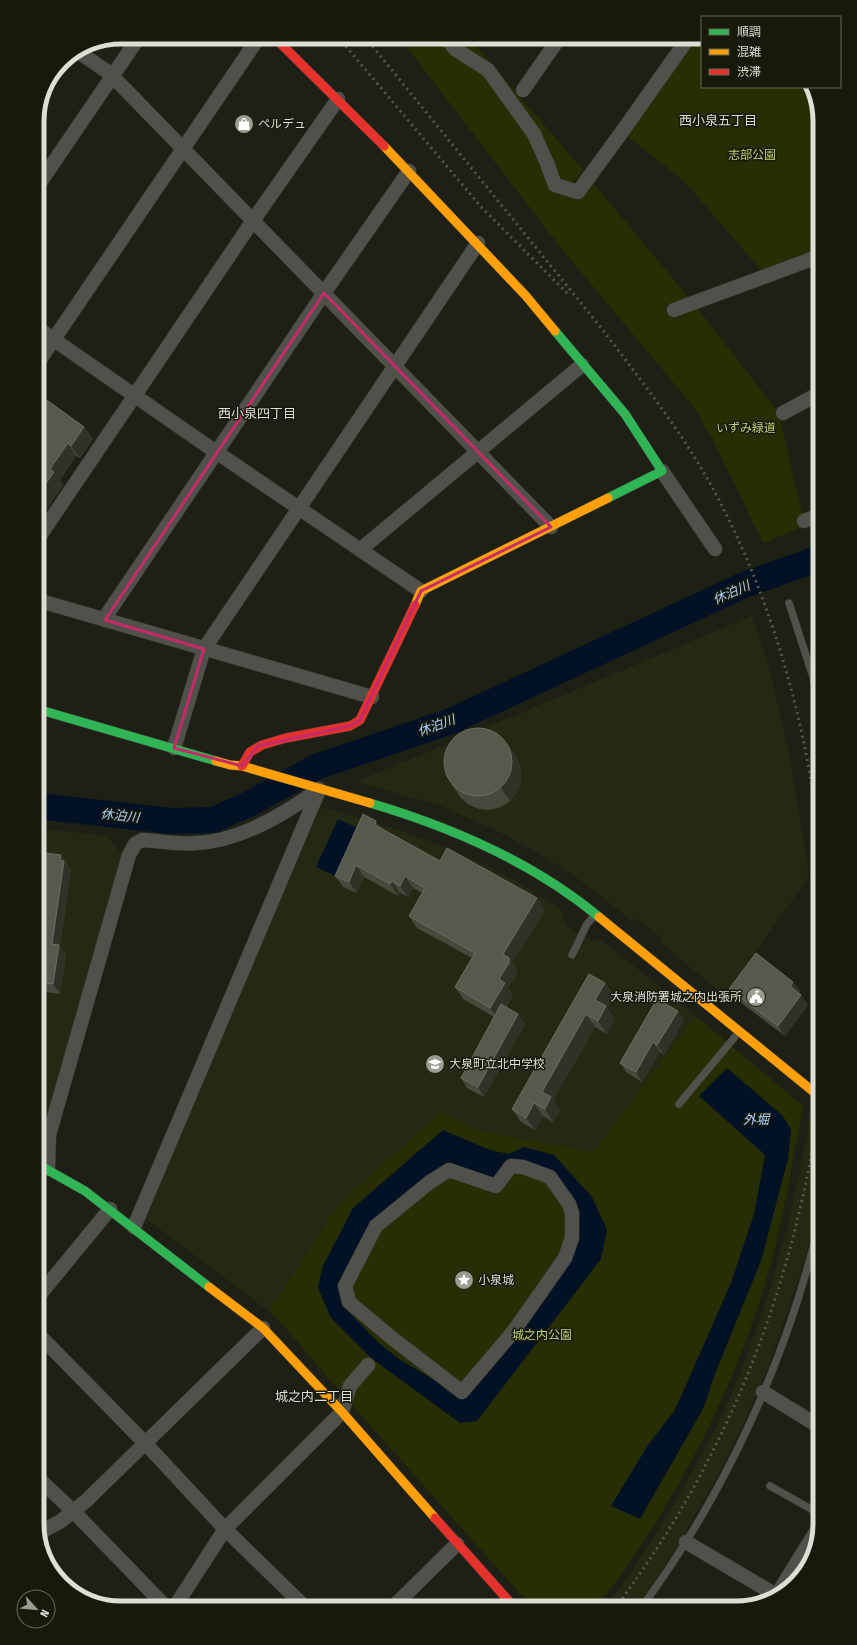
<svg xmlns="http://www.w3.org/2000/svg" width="857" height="1645" viewBox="0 0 857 1645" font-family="'Fira Sans Condensed','Noto Sans JP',sans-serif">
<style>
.built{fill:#242913}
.green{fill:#282e03}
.water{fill:#031125;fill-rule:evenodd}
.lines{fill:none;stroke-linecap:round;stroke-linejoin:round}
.river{stroke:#031125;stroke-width:26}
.lane-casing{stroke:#3b3c35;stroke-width:8}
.street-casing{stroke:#3b3c35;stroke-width:15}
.fast-casing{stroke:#3b3c35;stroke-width:10}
.slow-casing{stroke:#3b3c35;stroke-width:10}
.jam-casing{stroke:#3b3c35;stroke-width:10}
.lane{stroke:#50514b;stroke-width:7}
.street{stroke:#50514b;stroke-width:14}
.fast{stroke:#30b455;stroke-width:9}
.slow{stroke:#ff9f0a;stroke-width:9}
.jam{stroke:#e5322d;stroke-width:9}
.rail{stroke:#555750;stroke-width:3;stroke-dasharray:2 4;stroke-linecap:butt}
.wall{fill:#46493c}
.shaded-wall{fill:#2f3226}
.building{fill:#57594c;stroke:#6c6e62}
.marked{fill:none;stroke:#c52c67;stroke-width:3;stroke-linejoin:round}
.labels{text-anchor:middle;stroke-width:3;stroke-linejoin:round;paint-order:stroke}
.poi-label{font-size:12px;fill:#dddfd5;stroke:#171a0a;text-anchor:start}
.park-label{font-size:12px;fill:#bed074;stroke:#171a0a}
.neighbourhood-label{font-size:13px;fill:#dddfd5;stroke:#171a0a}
.water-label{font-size:13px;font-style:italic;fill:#abcffa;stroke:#171a0a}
.rim{fill:none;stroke:#dddfd5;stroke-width:5}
</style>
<rect width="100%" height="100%" fill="#1e2016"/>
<g class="built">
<path d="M752 616 769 666 791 763 809 876 725 996 660 942 662 939 636 918 634 922 576 877 542 855 501 833 439 805 360 783 358 781Z"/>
<path d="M321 807 402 831 448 848 511 878 561 909 566 926 593 942 600 939 696 1016 593 1152 476 1130 440 1112 338 1205 269 1311 145 1218 244 983Z"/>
<path d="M37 828 108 836 125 859 66 1056 37 1149Z"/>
<path d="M809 1109 820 1115V1198L802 1269 769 1365 744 1422 721 1469 681 1540 659 1575 635 1608H604L629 1576 678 1498 717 1425 741 1372 767 1299 788 1225 808 1131Z"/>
</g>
<g class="green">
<path d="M399 37H468L583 170 572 184 582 196 594 184 688 297 665 306 674 319 698 309 775 408 781 423 805 526 763 543 714 442 693 406 561 248Z"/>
<path d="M696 37H702V87H812L814 89 820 121V249L762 271 684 181 628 137Z"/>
<path d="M696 1016 803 1106C794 1154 786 1203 774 1251 741 1380 677 1503 596 1608H533L336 1387 287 1329 269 1311 338 1205 440 1112 476 1130 593 1152Z"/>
</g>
<g class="water">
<path d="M338 819 368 833 346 881 316 867Z"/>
<path d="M727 1068 783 1116 791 1130 788 1159 761 1261 715 1374 703 1409 640 1519 611 1506 648 1445 675 1410 731 1283 754 1214 765 1155 699 1096Z"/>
<path d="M443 1130 490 1150 509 1154 524 1147 554 1155 592 1197 607 1230 601 1259 477 1421 460 1423 371 1358 331 1318 318 1288 322 1268 353 1208ZM522 1161 576 1207 571 1260 464 1398 399 1359 379 1343 344 1307 372 1223 448 1166 494 1182Z"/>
</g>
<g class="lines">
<path class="river" d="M37 806 172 821 213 820 251 803 316 767 451 721 744 585 820 558"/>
<g class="lane-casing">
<g id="lane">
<path d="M789 603 813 677 820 709"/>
<path d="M572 955 587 924 596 914"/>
<path d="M679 1104 739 1032"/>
<path d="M770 1486 820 1514"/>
<path d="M641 1608C726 1493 787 1359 820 1220"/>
</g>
</g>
<g class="street-casing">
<g id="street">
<path d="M446 37 455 49 488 70 534 134 547 163 555 185 578 192 624 129 689 37"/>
<path d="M77 51 105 70 120 84C263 232 408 379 551 527"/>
<path d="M523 90 560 37"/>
<path d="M37 187 139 37"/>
<path d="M674 310 820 256"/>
<path d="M37 328 216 452 421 591"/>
<path d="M37 364 259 37"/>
<path d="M783 413 820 393"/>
<path d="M662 471 715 549"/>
<path d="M804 521 820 515"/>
<path d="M37 540 252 222 338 99"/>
<path d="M361 549 582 365"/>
<path d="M37 600 372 697"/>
<path d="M105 620 108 613 324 293 409 171"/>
<path d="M174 748 204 649 478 243"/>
<path d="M511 1166 523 1167 550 1177 569 1204 572 1213V1238L565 1258 513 1332 462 1392 392 1338 349 1302 345 1286 376 1226 430 1182 449 1170 496 1186Z"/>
<path d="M48 1169 49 1135 129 855 135 844 142 840C160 841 180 845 197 843 240 841 285 814 319 789"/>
<path d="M134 1227 319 790"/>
<path d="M37 1298 110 1209"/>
<path d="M37 1333 145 1443 225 1529 306 1608"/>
<path d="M763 1392 820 1427"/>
<path d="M37 1477 74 1512 167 1608"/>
<path d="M39 1533 61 1521 87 1500 263 1328"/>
<path d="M686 1542 776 1595"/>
<path d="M778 1593 819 1527"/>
<path d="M174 1608 225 1529 342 1412 350 1386 368 1365"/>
<path d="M392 1608 457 1544"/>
</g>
</g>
<g class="fast-casing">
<g id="fast">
<path d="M555 331 625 414 662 471 608 498"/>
<path d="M37 709 216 761"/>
<path d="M370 803C451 827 533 862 599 917"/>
<path d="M37 1164 85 1191 209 1287"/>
</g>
</g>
<g class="slow-casing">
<g id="slow">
<path d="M384 146 526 296 555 331"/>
<path d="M415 605 421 591 608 498"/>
<path d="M216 761 230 765 242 766 370 803"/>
<path d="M599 917 820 1097"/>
<path d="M209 1287 263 1328 342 1412 435 1518"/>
</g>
</g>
<g class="jam-casing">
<g id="jam">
<path d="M274 37 384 146"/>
<path d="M242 766 250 752 262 745 286 738 350 726 360 720 415 605"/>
<path d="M435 1518 515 1608"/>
</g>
</g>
<use href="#lane" class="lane"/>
<use href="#street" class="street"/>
<use href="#fast" class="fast"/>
<use href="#slow" class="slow"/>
<use href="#jam" class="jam"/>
<g class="rail">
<path d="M338 37 482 208 570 296"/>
<path d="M365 37 598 324C644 384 692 444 725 512 776 613 810 738 820 851"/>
<path d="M615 1608C728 1459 794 1286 820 1102"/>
</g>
</g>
<g class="wall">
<path d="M37 393 84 427 93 439 80 458 76 456 60 480 63 485 46 510 37 504Z"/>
<path d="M508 745 517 758 521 769V781L517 792 510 801 501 807 490 810 479 809 469 805 461 798 452 785Z"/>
<path d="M376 821 381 828 440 861 545 910 512 963 517 969V974L508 988 513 994 506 1007 518 1014 525 1024 484 1097 467 1088 461 1078 494 1017 463 999 455 987 472 958 417 928 409 916 422 893 413 888 408 897 400 893 398 896 364 877 357 893 343 887 335 876Z"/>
<path d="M37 857 68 864 67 866 71 870 60 946 66 955 60 994 37 991Z"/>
<path d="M793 982 800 991 799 993 808 1005 785 1036 736 999 729 989Z"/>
<path d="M605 983 614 996 607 1008 615 1019 607 1034 595 1027 553 1100 560 1110 553 1122 543 1116 535 1130 521 1122 512 1109Z"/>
<path d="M678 1011 684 1020 664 1055 660 1052 642 1082 627 1073 620 1063Z"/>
</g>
<g class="shaded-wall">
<path d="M84 427 93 439 80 458 71 446Z"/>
<path d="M68 443 76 456 60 480 63 485 46 510 37 498V496L50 469Z"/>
<path d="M508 745 517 758 521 769V781L517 792 510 801 501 788Z"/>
<path d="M376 821 384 832 375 825Z"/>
<path d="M61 855 68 864 67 866 71 870 60 946 66 955 60 994 53 984 52 944Z"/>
<path d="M356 865 364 877 357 893 349 882Z"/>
<path d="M405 876 413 888 408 897 400 886Z"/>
<path d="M392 881 400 893 398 896 390 884Z"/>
<path d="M537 898 545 910 512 963 517 969V974L508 988 513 994 498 1019 490 1008 499 979 503 954Z"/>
<path d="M793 982 800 991 796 996 790 986Z"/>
<path d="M605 983 614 996 607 1008 615 1019 607 1034 598 1021 595 1000Z"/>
<path d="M801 995 808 1005 785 1036 778 1026Z"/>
<path d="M678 1011 684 1020 664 1055 657 1045Z"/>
<path d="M518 1014 525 1024 484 1097 478 1087Z"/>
<path d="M586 1014 595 1027 553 1100 560 1110 553 1122 545 1109 542 1092Z"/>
<path d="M653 1042 660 1052 642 1082 636 1072Z"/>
<path d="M534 1103 543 1116 535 1130 526 1118Z"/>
</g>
<g class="building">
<path d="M37 393 84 427 71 446 68 443 50 469 54 472 37 496Z"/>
<circle cx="478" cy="762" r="34"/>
<path d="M363 814 376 821 375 825 440 861 447 848 537 898 503 954 509 958V963L499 979 505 983 490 1008 455 987 475 953 409 916 425 888 405 876 400 886 392 881 390 884 356 865 349 882 335 876Z"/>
<path d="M45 853 61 855 60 860 64 861 52 944 59 945 53 984 37 982V857L44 858Z"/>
<path d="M756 953 793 982 790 986 801 995 778 1026 729 989Z"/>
<path d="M589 974 605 983 595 1000 606 1006 598 1021 586 1014 542 1092 551 1097 545 1109 534 1103 526 1118 512 1109Z"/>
<path d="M657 999 678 1011 657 1045 653 1042 636 1072 620 1063Z"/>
<path d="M501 1004 518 1014 478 1087 461 1078Z"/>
</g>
<path class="marked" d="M324 293 551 527 421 591 360 720 350 726 258 746 242 766 174 748 204 649 105 620Z"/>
<defs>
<g id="shop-disc" transform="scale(1)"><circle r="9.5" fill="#9a9c92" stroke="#171a0a"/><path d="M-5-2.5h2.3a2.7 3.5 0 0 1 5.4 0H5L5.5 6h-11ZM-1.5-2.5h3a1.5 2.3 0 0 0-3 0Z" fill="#fff"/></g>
<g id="civic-disc" transform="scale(1)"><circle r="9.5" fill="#9a9c92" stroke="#171a0a"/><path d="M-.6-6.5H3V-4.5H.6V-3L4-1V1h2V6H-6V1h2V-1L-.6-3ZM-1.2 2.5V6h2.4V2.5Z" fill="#fff"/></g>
<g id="school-disc" transform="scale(1)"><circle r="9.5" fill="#9a9c92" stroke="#171a0a"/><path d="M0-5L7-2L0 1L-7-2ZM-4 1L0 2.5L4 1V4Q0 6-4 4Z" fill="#fff"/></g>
<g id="sight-disc" transform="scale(1)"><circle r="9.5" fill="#9a9c92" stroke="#171a0a"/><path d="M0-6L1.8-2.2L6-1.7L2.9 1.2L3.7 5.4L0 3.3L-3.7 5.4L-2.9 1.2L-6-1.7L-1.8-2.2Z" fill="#fff"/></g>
</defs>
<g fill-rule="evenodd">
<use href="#shop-disc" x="244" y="124"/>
<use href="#civic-disc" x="756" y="997"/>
<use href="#school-disc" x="435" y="1064"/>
<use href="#sight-disc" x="464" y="1280"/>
</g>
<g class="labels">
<g class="poi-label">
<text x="258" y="128">ペルデュ</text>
<text x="742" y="1001" text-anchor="end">大泉消防署城之内出張所</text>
<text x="449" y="1068">大泉町立北中学校</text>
<text x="478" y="1284">小泉城</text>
</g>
<g class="park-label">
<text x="752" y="159">志部公園</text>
<text x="746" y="432">いずみ緑道</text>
<text x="542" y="1339">城之内公園</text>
</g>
<g class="neighbourhood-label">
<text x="718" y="125">西小泉五丁目</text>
<text x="257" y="418">西小泉四丁目</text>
<text x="314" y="1401">城之内二丁目</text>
</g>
<g class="water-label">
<text transform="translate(731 592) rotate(-24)" y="5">休泊川</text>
<text transform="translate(436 725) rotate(-20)" y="5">休泊川</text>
<text transform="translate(120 815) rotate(6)" y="5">休泊川</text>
<text x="756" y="1124">外堀</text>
</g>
</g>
<path d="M0 0H857V1645H0ZM121 44H736A77 77 0 0 1 813 121V1524A77 77 0 0 1 736 1601H121A77 77 0 0 1 44 1524V121A77 77 0 0 1 121 44Z" fill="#171a0a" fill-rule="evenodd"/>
<path class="rim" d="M121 44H736A77 77 0 0 1 813 121V1524A77 77 0 0 1 736 1601H121A77 77 0 0 1 44 1524V121A77 77 0 0 1 121 44Z"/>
<rect x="701" y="16" width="140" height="72" fill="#171a0a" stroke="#66695b"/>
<rect x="709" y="29" width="20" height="6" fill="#30b455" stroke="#66695b"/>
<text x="737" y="36" font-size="12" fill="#dddfd5">順調</text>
<rect x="709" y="49" width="20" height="6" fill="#ff9f0a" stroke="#66695b"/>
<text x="737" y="56" font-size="12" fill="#dddfd5">混雑</text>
<rect x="709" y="69" width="20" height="6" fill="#e5322d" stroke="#66695b"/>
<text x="737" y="76" font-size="12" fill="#dddfd5">渋滞</text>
<g transform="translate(36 1609) rotate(117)"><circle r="19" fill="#171a0a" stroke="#66695b"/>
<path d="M0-3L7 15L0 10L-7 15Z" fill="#9a9c92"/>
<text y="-6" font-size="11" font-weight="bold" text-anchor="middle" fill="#dddfd5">N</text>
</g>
</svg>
